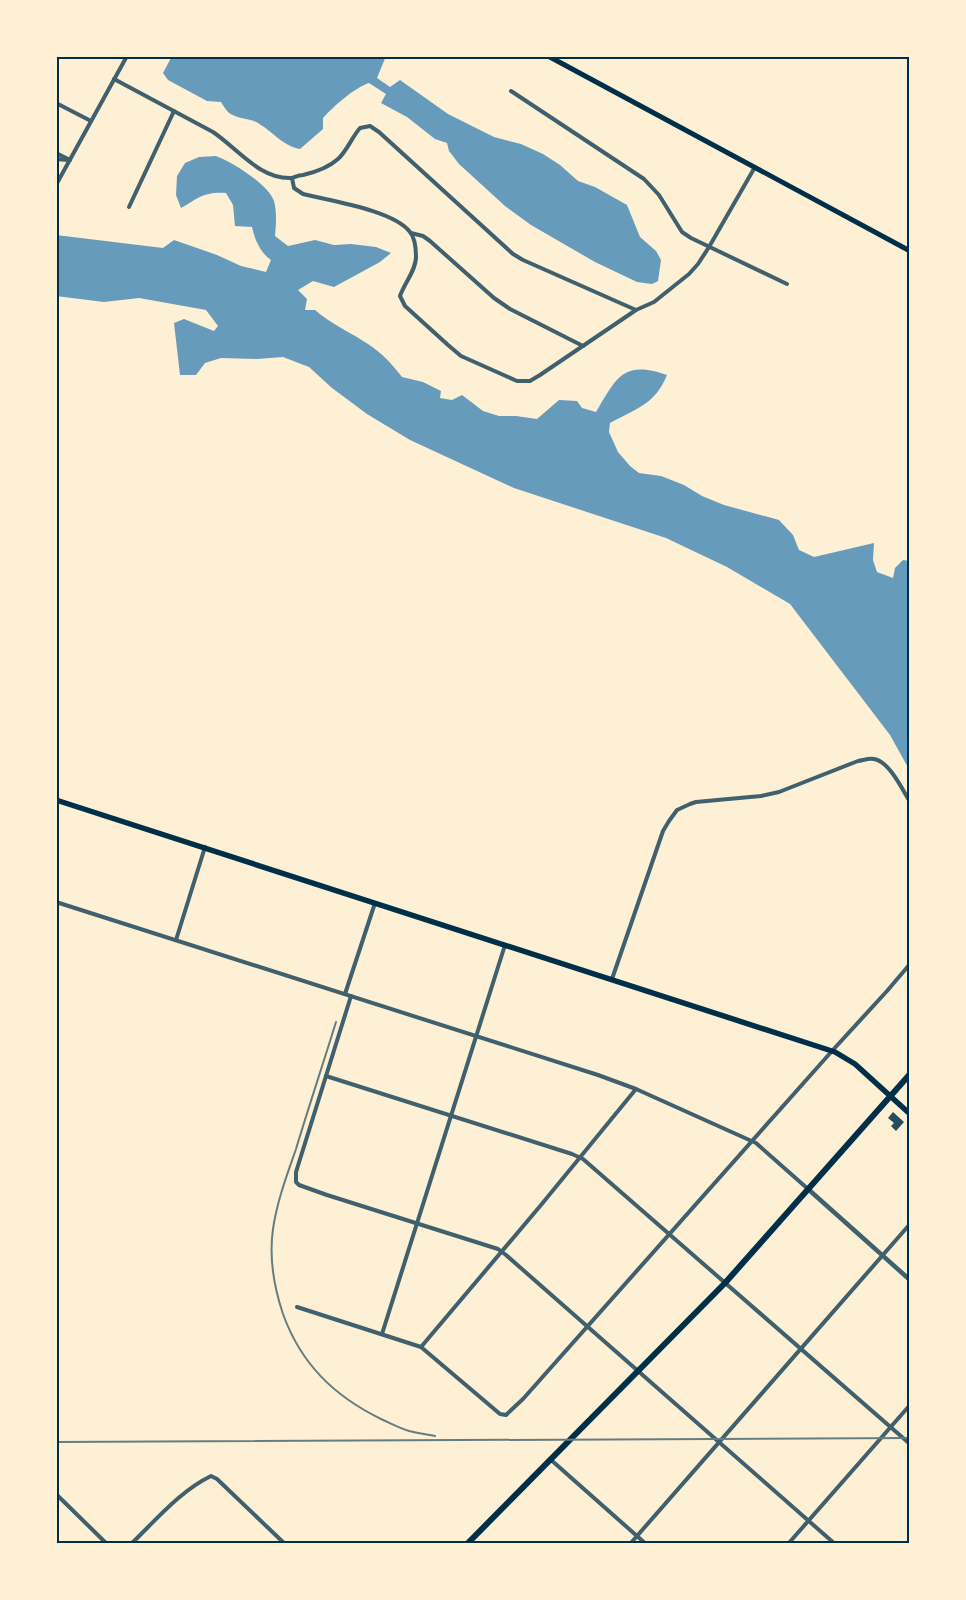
<svg xmlns="http://www.w3.org/2000/svg" width="966" height="1600" viewBox="0 0 966 1600" font-family="Poppins,sans-serif">
<style>
.water{fill:#669bbc}
.building{fill:#264d5e}
.lines{fill:none;stroke-linecap:round;stroke-linejoin:round}
.minor{stroke:#3f606c;stroke-width:4}
.tertiary{stroke:#3f606c;stroke-width:4.5}
.secondary{stroke:#003049;stroke-width:5}
.primary{stroke:#003049;stroke-width:5.5}
.trunk{stroke:#003049;stroke-width:6}
.rail{stroke:#657d81;stroke-width:2}
.neatline{fill:none;stroke:#003049;stroke-width:2}
</style>
<rect width="100%" height="100%" fill="#fdf0d5"/>
<g class="water">
<path d="M172 56H386L377 78 390 87 400 80 448 114 494 137 521 144 543 154 560 165 578 181 595 187 627 205 640 237 656 251 661 260 658 281 652 284 637 282 595 262 531 225 505 206 459 164 449 151 447 143 435 139 407 117 381 103 386 94 369 83C354 88 334 106 323 118V129L300 149C282 146 271 129 254 121 245 118 235 118 228 112 225 109 223 105 221 102L207 101 168 80 163 73Z"/>
<path d="M216 156C232 162 268 184 274 201 277 212 276 225 275 236L288 246 315 240 334 245 351 244 376 247 391 253 380 262 334 287 313 281 298 290 307 299 305 310H315C331 324 350 332 368 344 382 353 392 364 402 377L423 382 441 391 440 398 452 400 462 395 483 411 499 416H516L537 419 559 400 577 401 582 408 596 412C617 377 623 360 667 375 655 405 635 409 610 423L609 432 618 452 630 466 639 473 661 476 684 485 702 496 724 505 779 520 793 535 799 550 814 557 874 543 873 560 877 572 893 578 895 568 903 560 910 561V771L890 735 790 604 727 567 666 538 514 488 410 440 367 414 332 388 309 367 283 357 257 359 221 358 205 363 196 375H180L174 323 184 319 214 331 218 326 206 310 139 298 104 302 56 296V235L163 248 174 240 217 255 241 266 266 272 271 260C260 252 255 240 252 227L235 226 233 205 226 193C205 191 198 198 181 208L176 195 177 176 185 163 199 157Z"/>
</g>
<path class="building" d="M893 1112 904 1122 896 1131 891 1126 894 1123 888 1118Z"/>
<g class="lines">
<g class="minor">
<path d="M114 79 213 132C237 148 260 180 292 178 295 177 299 175 303 175 316 172 328 168 338 159 347 151 352 137 360 128L370 126 379 132 513 254 523 260 636 310"/>
<path d="M511 91 644 179 659 195 682 232 691 238 787 284"/>
<path d="M56 103 91 121"/>
<path d="M56 153 70 160"/>
<path d="M56 159 68 160"/>
<path d="M292 178 294 188 303 194C330 201 393 210 410 232 415 238 416 250 416 257 416 270 404 284 400 296L405 306 448 345 461 356 517 381H530L540 375 636 310 654 302 689 274 698 264 709 247 755 167"/>
<path d="M56 185 127 56"/>
<path d="M129 207 174 111"/>
<path d="M411 233 423 236 430 241 494 298 510 309 583 346"/>
<path d="M56 902 598 1075 636 1089 756 1143 808 1189"/>
<path d="M176 940 205 847"/>
<path d="M612 979 663 831 669 821 677 810 690 804 696 802 761 796 779 792 858 761C864 760 869 758 874 759 890 762 902 789 910 802"/>
<path d="M345 994 375 903"/>
<path d="M351 996 296 1172V1182L299 1185 327 1195 498 1249 506 1255 835 1544"/>
<path d="M326 1076 572 1154 583 1159 910 1444"/>
<path d="M297 1307 421 1347 500 1414 506 1415 523 1399 832 1051 887 991 910 964"/>
<path d="M382 1334 505 945"/>
<path d="M421 1347 541 1205 636 1089"/>
<path d="M550 1459 646 1544"/>
<path d="M56 1494 107 1544"/>
<path d="M131 1544C156 1520 180 1491 211 1476L217 1479 285 1544"/>
<path d="M630 1544 910 1224"/>
<path d="M788 1544 910 1405"/>
</g>
<path class="tertiary" d="M808 1189 910 1280"/>
<path class="secondary" d="M548 56 910 251"/>
<path class="primary" d="M56 800 835 1052 855 1064 910 1114"/>
<path class="trunk" d="M467 1544 725 1283 910 1074"/>
<g class="rail">
<path d="M336 1022C323 1064 309 1106 296 1149 287 1175 277 1201 273 1229 269 1257 274 1287 283 1314 301 1364 334 1396 381 1419 390 1423 399 1428 409 1431 417 1433 426 1434 435 1436"/>
<path d="M56 1442 910 1438"/>
</g>
</g>
<rect width="966" height="1600" fill="none" stroke="#fdf0d5" stroke-width="115"/>
<rect x="58" y="58" width="850" height="1484" class="neatline"/>
</svg>
